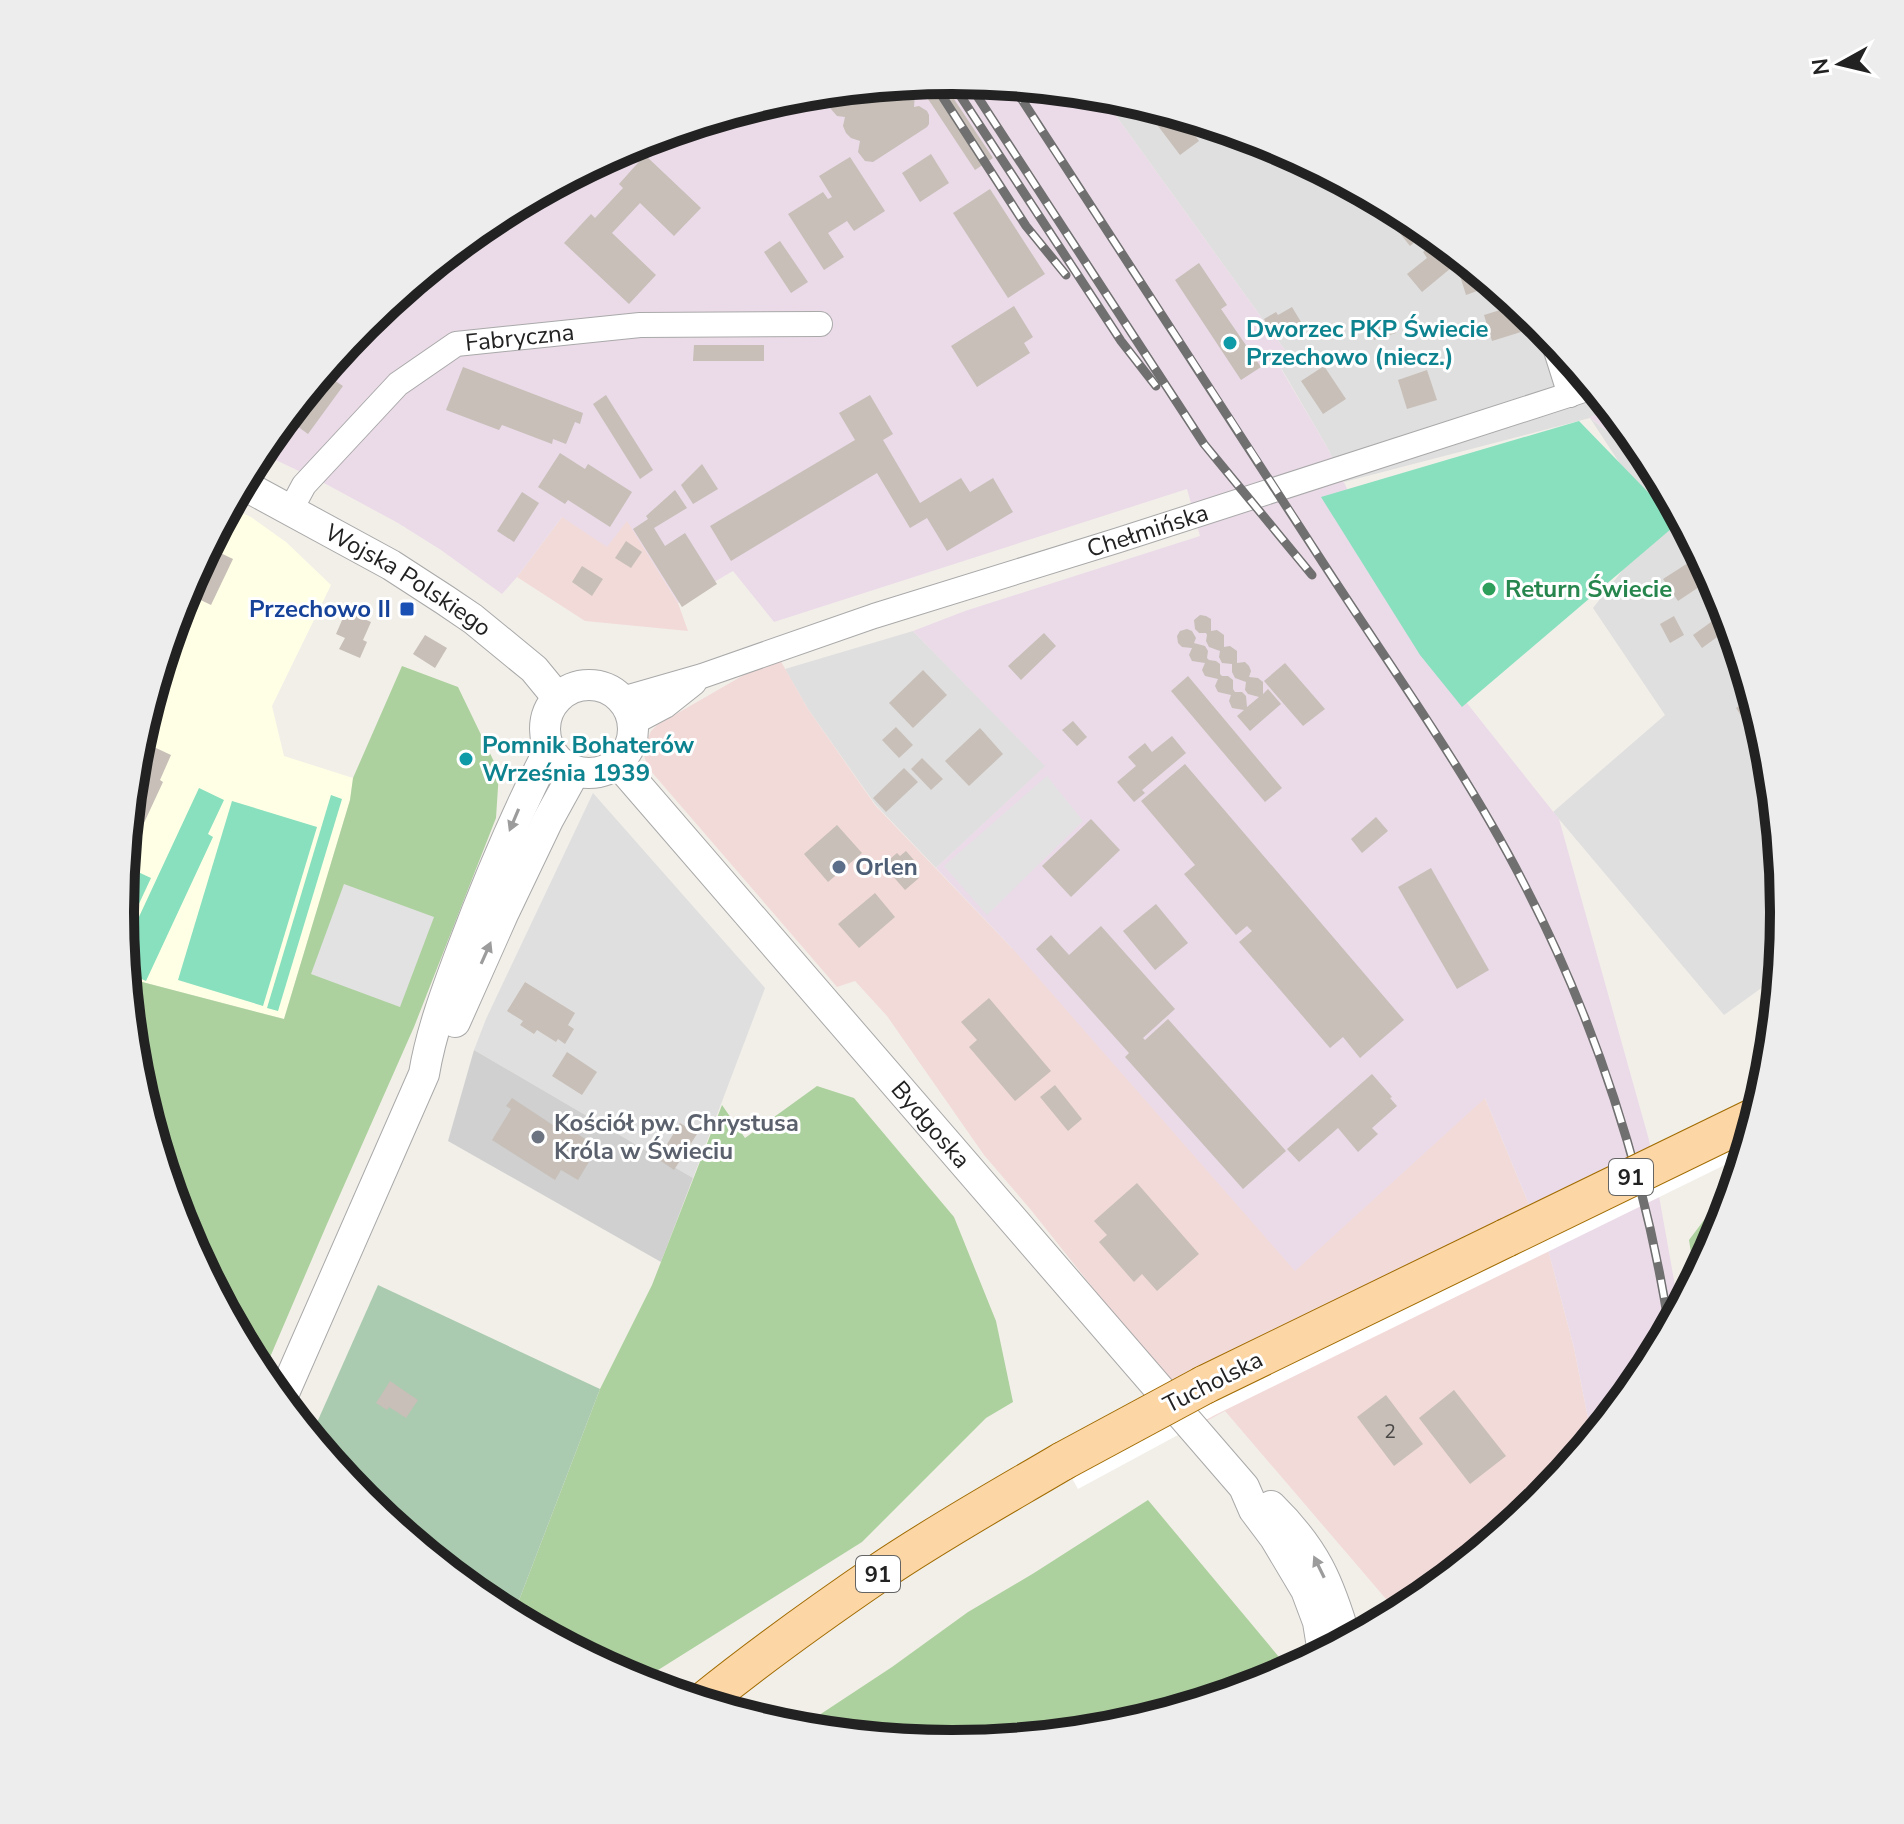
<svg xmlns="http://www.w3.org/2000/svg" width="1904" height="1824" viewBox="0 0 1904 1824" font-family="'Nunito Sans',sans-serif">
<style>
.residential{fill:#e0dfdf}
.commercial{fill:#f2dad9}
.industrial{fill:#ebdbe8}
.education{fill:#ffffe5}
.religious{fill:#d0d0d0}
.forest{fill:#add19e}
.cemetery{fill:#aacbaf}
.pitch{fill:#88e0be}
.parking{fill:#e2e2e2}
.pier{fill:#fff}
.building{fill:#c7bfb8}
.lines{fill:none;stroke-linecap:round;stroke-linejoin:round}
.minor-casing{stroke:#a9a9a9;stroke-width:26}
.tertiary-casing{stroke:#a9a9a9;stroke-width:32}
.primary-casing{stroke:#a06b00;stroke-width:40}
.minor{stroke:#fff;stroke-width:24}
.tertiary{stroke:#fff;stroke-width:30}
.primary{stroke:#fcd6a4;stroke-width:38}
.rail-casing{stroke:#707070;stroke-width:9}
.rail{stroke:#fff;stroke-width:6;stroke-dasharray:18;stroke-linecap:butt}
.primary-bridge-casing{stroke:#a06b00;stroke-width:40;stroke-linecap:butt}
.primary-bridge{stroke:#fcd6a4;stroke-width:38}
.oneway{fill:#9c9c9c}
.culture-dot{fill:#0f9aa8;stroke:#fff;stroke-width:3}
.leisure-dot{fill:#2e9e5b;stroke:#fff;stroke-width:3}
.transit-dot{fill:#1a4fb4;stroke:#fff;stroke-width:3}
.service-dot{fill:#5c6f8a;stroke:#fff;stroke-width:3}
.worship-dot{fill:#6b7280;stroke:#fff;stroke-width:3}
.labels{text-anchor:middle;stroke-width:6;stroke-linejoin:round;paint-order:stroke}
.number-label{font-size:20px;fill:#4b4948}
.shield{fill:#fff;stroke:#646464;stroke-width:2}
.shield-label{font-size:22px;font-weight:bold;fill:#222}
.culture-label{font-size:24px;font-weight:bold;fill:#0d838f;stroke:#fff;text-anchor:start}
.street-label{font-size:24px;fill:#222;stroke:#fff}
.leisure-label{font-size:24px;font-weight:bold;fill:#27864d;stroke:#fff;text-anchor:start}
.transit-label{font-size:24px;font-weight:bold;fill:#164399;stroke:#fff;text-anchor:end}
.service-label{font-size:24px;font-weight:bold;fill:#4e5e75;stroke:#fff;text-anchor:start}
.worship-label{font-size:24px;font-weight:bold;fill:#5b616d;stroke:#fff;text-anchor:start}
.rim{fill:none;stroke:#222;stroke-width:10}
</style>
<rect width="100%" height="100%" fill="#f2efe9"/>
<g class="residential">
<path d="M1101 95 1115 96 1271 144 1415 220 1541 324 1611 410 1590 418 1612 435 1673 505 1721 594 1768 750 1784 912 1778 976 1724 1015 1553 812 1665 715 1593 608 1659 523 1590 418 1344 482 1327 447 1277 361 1287 353Z"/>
<path d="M913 631 1046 766 936 868 875 804 808 709 785 669Z"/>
<path d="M593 793 765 988 693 1178 474 1050 486 1019Z"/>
</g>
<g class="commercial">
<path d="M562 517 627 520 678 603 688 631 585 621 517 577Z"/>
<path d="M779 658 808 709 875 805 1012 948 1485 1098 1549 1253 1574 1348 1592 1438 1540 1501 1414 1604 1398 1613 1225 1411 1201 1424 1031 1210 984 1155 887 1016 855 981 837 987 649 769 644 756 645 745 651 731 657 725 749 672Z"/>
</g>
<g class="industrial">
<path d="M952 80 1101 95 1287 353 1277 362 1327 447 1424 649 1559 819 1649 1140 1679 1308 1644 1375 1592 1438 1574 1348 1549 1253 1485 1098 1295 1271 1012 948 936 868 1045 766 913 631 965 611 1200 536 1187 489 774 622 733 571 678 603 627 521 607 547 562 517 517 577 502 594 441 550 398 523 324 483 259 452 364 323 490 220 634 143 790 96Z"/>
<path d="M1611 410 1644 450 1673 505 1612 435 1589 417Z"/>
</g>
<path class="education" d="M229 507 251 517 286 542 331 585 272 706 284 756 353 778 350 800 284 1019 127 978 120 912 136 749 184 593Z"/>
<path class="religious" d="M474 1050 693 1178 661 1262 448 1141Z"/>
<g class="forest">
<path d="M402 666 458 687 499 772 496 818 414 1027 327 1224 262 1376 183 1230 136 1074 127 978 284 1019 350 800 353 778Z"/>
<path d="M817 1086 854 1098 954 1217 996 1321 1013 1402 986 1418 862 1542 639 1682 513 1616 600 1389 652 1285 722 1105 745 1138Z"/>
<path d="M1729 1202 1720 1231 1695 1278 1689 1240 1716 1204Z"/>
<path d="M1148 1500 1289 1669 1270 1681 1114 1728 952 1744 798 1729 892 1667 968 1612 1034 1573Z"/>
</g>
<path class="cemetery" d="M378 1285 600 1389 513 1616 489 1604 363 1500 311 1436Z"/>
<g class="pitch">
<path d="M1579 421 1678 523 1462 707 1420 655 1321 497Z"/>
<path d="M199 788 224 800 208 834 213 837 146 981 126 972 124 949Z"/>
<path d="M331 795 342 799 278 1011 267 1008Z"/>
<path d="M232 801 317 827 263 1006 178 980Z"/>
<path d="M125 866 151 878 124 936H122L120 912Z"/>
</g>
<g class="parking">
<path d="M1047 776 1083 821 987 915 944 866Z"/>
<path d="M344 884 434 917 400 1007 311 974Z"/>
</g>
<path class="pier" d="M1762 1096 1743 1156 1215 1415 1078 1489 1054 1446Z"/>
<g class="building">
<path d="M906 85 915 93 914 107 919 106 927 111 929 115V124L927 127 873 162 865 161 858 152 860 141 851 138 846 133 843 126 845 117 837 116 830 108 831 97 829 92Z"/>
<path d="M946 87 993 158 975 170 928 99Z"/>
<path d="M1177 115 1181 116 1199 141 1180 155 1155 122 1161 117 1164 122Z"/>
<path d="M931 154 949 183 920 202 902 173Z"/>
<path d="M645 155 701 208 674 236 640 203 612 233 656 275 629 304 564 243 591 214 595 218 623 188 619 184Z"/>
<path d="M850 157 885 211 854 231 847 221 828 233 844 257 824 270 788 214 823 192 828 199 832 197 819 176Z"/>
<path d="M990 189 1045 274 1008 298 953 213Z"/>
<path d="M532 198 509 227 496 217Z"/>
<path d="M1412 220 1423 235 1410 246 1398 231Z"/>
<path d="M780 241 808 282 791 293 764 252Z"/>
<path d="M1432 244 1451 268 1422 292 1407 274 1427 258 1423 252Z"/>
<path d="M1199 263 1227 305 1221 309 1261 367 1241 380 1175 280Z"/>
<path d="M1476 271 1485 278 1488 287 1466 295 1460 276Z"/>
<path d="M1014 306 1033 337 1024 343 1030 353 977 387 951 346Z"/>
<path d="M1513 306 1521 332 1492 341 1484 315Z"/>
<path d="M1292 307 1301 322 1274 338 1264 319 1276 312 1278 315Z"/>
<path d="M1391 318 1396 333 1374 340 1369 325Z"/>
<path d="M694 345H764V361H693Z"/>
<path d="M1324 366 1346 399 1323 414 1301 381Z"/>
<path d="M463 367 583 413 580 424 575 422 566 444 553 439 552 444 502 425 499 430 446 410Z"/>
<path d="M1427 370 1437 400 1407 409 1398 380Z"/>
<path d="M323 373 343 386 308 434 286 418Z"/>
<path d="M606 395 653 470 640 479 593 404Z"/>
<path d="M870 395 893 434 883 440 920 503 961 478 970 492 993 478 1013 512 947 551 927 518 910 528 877 473 731 561 710 526 855 440 839 413Z"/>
<path d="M560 453 585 469 588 464 632 492 610 527 568 500 565 504 538 487Z"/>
<path d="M702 464 718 489 693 504 681 485Z"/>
<path d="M675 490 687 508 654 528 665 546 685 533 717 584 682 607 633 529 648 519 646 516Z"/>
<path d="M522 492 539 503 514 542 497 531Z"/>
<path d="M626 541 642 552 631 568 615 558Z"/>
<path d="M208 547 233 559 211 605 184 592Z"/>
<path d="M1688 563 1702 585 1678 601 1663 579Z"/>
<path d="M582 566 603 579 592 596 572 582Z"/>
<path d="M346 611 371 622 363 640 367 642 360 658 339 649 345 638 336 634Z"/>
<path d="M1725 612 1731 627 1702 648 1693 635Z"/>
<path d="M1200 615 1206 616 1211 619V631L1217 630 1224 635V647L1230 646 1237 651V663L1245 662 1249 666 1251 671 1249 677 1258 678 1263 682V694L1268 689 1281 704 1250 731 1237 716 1244 710 1232 708 1229 701 1231 695 1218 692 1215 686 1218 679 1205 676 1202 670 1205 663 1192 661 1189 655 1192 648 1182 647 1178 643 1177 636 1180 631 1187 629 1192 631 1196 638 1194 643 1205 646 1208 651 1207 658 1209 660 1216 661 1220 664V674L1222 676H1228L1233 680V689L1235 692H1242L1246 696 1247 707 1259 697 1248 694 1245 690 1246 682 1235 678 1232 672V664L1222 663 1219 657 1220 651 1209 647 1206 641 1207 635 1206 633H1199L1195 629 1194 620Z"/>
<path d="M1674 616 1684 635 1670 643 1660 624Z"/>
<path d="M1044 633 1056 646 1021 680 1008 666Z"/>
<path d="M425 635 447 648 435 668 413 654Z"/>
<path d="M1285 663 1325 709 1303 726 1264 681Z"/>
<path d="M923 670 947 695 913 728 889 703Z"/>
<path d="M1188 676 1282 788 1265 802 1171 691Z"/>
<path d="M1752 698 1766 742 1761 745 1736 708Z"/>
<path d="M1073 721 1087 737 1077 746 1062 730Z"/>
<path d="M896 727 913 745 899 758 882 740Z"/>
<path d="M980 728 1003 754 969 786 945 761Z"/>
<path d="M1172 736 1186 753 1142 790 1145 793 1134 802 1117 782 1136 766 1128 757 1145 743 1152 752Z"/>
<path d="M139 740 171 755 160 780 163 782 137 838 128 833 136 749Z"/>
<path d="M922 758 943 779 931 790 911 769Z"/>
<path d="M1185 764 1404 1020 1360 1058 1343 1037 1330 1048 1239 942 1252 931 1247 926 1236 935 1184 874 1195 865 1141 801Z"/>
<path d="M904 768 918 782 886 812 873 798Z"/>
<path d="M1376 817 1388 831 1362 853 1351 839Z"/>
<path d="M1091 819 1120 850 1071 897 1042 866Z"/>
<path d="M837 825 862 853 828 882 804 854Z"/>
<path d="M906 851 920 867 914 872 919 878 905 890 883 865 897 853 900 856Z"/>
<path d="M1431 868 1489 970 1457 989 1398 887Z"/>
<path d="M875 893 895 917 859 948 838 924Z"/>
<path d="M1156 904 1188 943 1155 970 1123 931Z"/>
<path d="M1101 926 1175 1009 1143 1038 1145 1040 1168 1019 1286 1151 1243 1189 1125 1057 1129 1053 1036 949 1051 935 1069 955Z"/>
<path d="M525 982 575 1013 568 1025 574 1029 565 1044 558 1039 556 1042 537 1030 534 1034 520 1025 523 1021 507 1011Z"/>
<path d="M989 998 1051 1071 1015 1101 969 1047 977 1040 961 1022Z"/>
<path d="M567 1052 597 1072 582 1095 552 1076Z"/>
<path d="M1372 1074 1392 1097 1390 1098 1397 1106 1372 1128 1378 1134 1358 1152 1338 1128 1299 1162 1287 1149Z"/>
<path d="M1055 1085 1082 1119 1068 1131 1040 1097Z"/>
<path d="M512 1098 565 1133 568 1128 598 1147 578 1180 561 1170 555 1180 492 1140 511 1109 506 1106Z"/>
<path d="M680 1123 697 1134 674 1170 658 1159Z"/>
<path d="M1137 1183 1199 1254 1157 1291 1142 1274 1134 1282 1099 1242 1107 1235 1094 1221Z"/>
<path d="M390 1381 418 1400 406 1418 389 1407 387 1410 376 1403Z"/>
<path d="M1454 1390 1506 1456 1470 1484 1419 1418Z"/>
<path d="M1386 1395 1423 1444 1394 1466 1357 1417Z"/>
</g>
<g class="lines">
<g class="minor-casing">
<g id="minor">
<path d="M1552 338 1570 395"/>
<path id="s1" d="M290 511 304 485 398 384 456 344 640 325 820 324"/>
<path id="s2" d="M622 699 702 676 874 616 1119 540 1593 387"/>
<path d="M633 723 665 706 694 683"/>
</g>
</g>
<g class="tertiary-casing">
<g id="tertiary">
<path id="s3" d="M242 484 391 565 445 600 473 619 534 669 557 697"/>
<circle cx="589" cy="729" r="44"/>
<path id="s4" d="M618 763 1244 1487 1254 1510 1275 1538 1306 1590 1318 1622 1323 1653"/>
<path d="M455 1022 504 912 548 820 575 771"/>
<path d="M281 1400 424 1074C431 1032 446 992 461 952 487 883 515 816 549 750"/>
<path d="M1271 1506C1315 1549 1329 1582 1346 1640"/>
</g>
</g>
<g class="primary-casing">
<g id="primary">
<path d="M1204 1385 1506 1238"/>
<path d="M703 1702C760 1656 820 1613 880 1572 939 1532 1002 1497 1063 1461"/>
</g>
</g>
<use href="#minor" class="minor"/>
<use href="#tertiary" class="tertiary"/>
<use href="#primary" class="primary"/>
<g class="rail-casing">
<g id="rail">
<path d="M950 80 1121 341 1156 386"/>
<path d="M933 82 1026 226 1066 275"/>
<path d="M968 82 1204 444 1312 575"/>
<path d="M1013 86C1117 247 1223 407 1327 569 1394 672 1467 773 1523 882 1595 1020 1645 1173 1669 1327"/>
</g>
</g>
<use href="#rail" class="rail"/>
<g class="primary-bridge-casing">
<g id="primary-bridge">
<path d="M1506 1238 1755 1117"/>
<path d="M1063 1461 1204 1385"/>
</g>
</g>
<use href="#primary-bridge" class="primary-bridge"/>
</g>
<defs><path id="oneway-solid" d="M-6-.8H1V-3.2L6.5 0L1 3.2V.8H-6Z" transform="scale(2)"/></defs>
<g class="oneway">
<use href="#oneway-solid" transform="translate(514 820) rotate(113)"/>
<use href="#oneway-solid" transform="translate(486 953) rotate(-66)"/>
<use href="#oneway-solid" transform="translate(1319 1567) rotate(-116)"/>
</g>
<g class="culture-dot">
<circle cx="1230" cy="343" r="8"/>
<circle cx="466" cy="759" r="8"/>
</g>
<circle class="leisure-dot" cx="1489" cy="589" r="8"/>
<rect class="transit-dot" x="399" y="601" width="16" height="16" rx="4"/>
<circle class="service-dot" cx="839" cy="867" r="8"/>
<circle class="worship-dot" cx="538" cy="1137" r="8"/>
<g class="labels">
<g class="number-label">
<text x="1390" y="1438">2</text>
</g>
<g class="shield">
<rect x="1609" y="1159" width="44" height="36" rx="6"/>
<rect x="856" y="1556" width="44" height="36" rx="6"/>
</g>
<g class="shield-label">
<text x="1631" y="1185">91</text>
<text x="878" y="1582">91</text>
</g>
<g class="culture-label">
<text x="1246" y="337">Dworzec PKP Świecie<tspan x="1246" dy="28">Przechowo (niecz.)</tspan></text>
<text x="482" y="753">Pomnik Bohaterów<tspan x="482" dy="28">Września 1939</tspan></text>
</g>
<g class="street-label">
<text dy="8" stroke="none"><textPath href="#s1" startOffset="302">Fabryczna</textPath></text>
<text dy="8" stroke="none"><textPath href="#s2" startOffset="552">Chełmińska</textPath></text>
<text dy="8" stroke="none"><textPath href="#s3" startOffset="192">Wojska Polskiego</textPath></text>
<text dy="8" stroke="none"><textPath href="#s4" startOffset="478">Bydgoska</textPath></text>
<text transform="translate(1213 1382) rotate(-27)" y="8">Tucholska</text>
</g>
<g class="leisure-label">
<text x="1505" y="597">Return Świecie</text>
</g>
<g class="transit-label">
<text x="391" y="617">Przechowo II</text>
</g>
<g class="service-label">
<text x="855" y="875">Orlen</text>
</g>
<g class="worship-label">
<text x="554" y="1131">Kościół pw. Chrystusa<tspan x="554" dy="28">Króla w Świeciu</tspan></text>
</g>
</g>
<path d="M0 0H1904V1824H0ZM134 912a818 818 0 1 1 1636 0a818 818 0 1 1-1636 0Z" fill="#ededed" fill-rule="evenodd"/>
<path class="rim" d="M134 912a818 818 0 1 1 1636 0a818 818 0 1 1-1636 0Z"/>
<g transform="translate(1840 64) rotate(262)" stroke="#ffffff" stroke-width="6" paint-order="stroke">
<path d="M0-6L14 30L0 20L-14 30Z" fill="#222222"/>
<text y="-12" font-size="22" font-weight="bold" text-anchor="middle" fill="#222222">N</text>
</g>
</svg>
